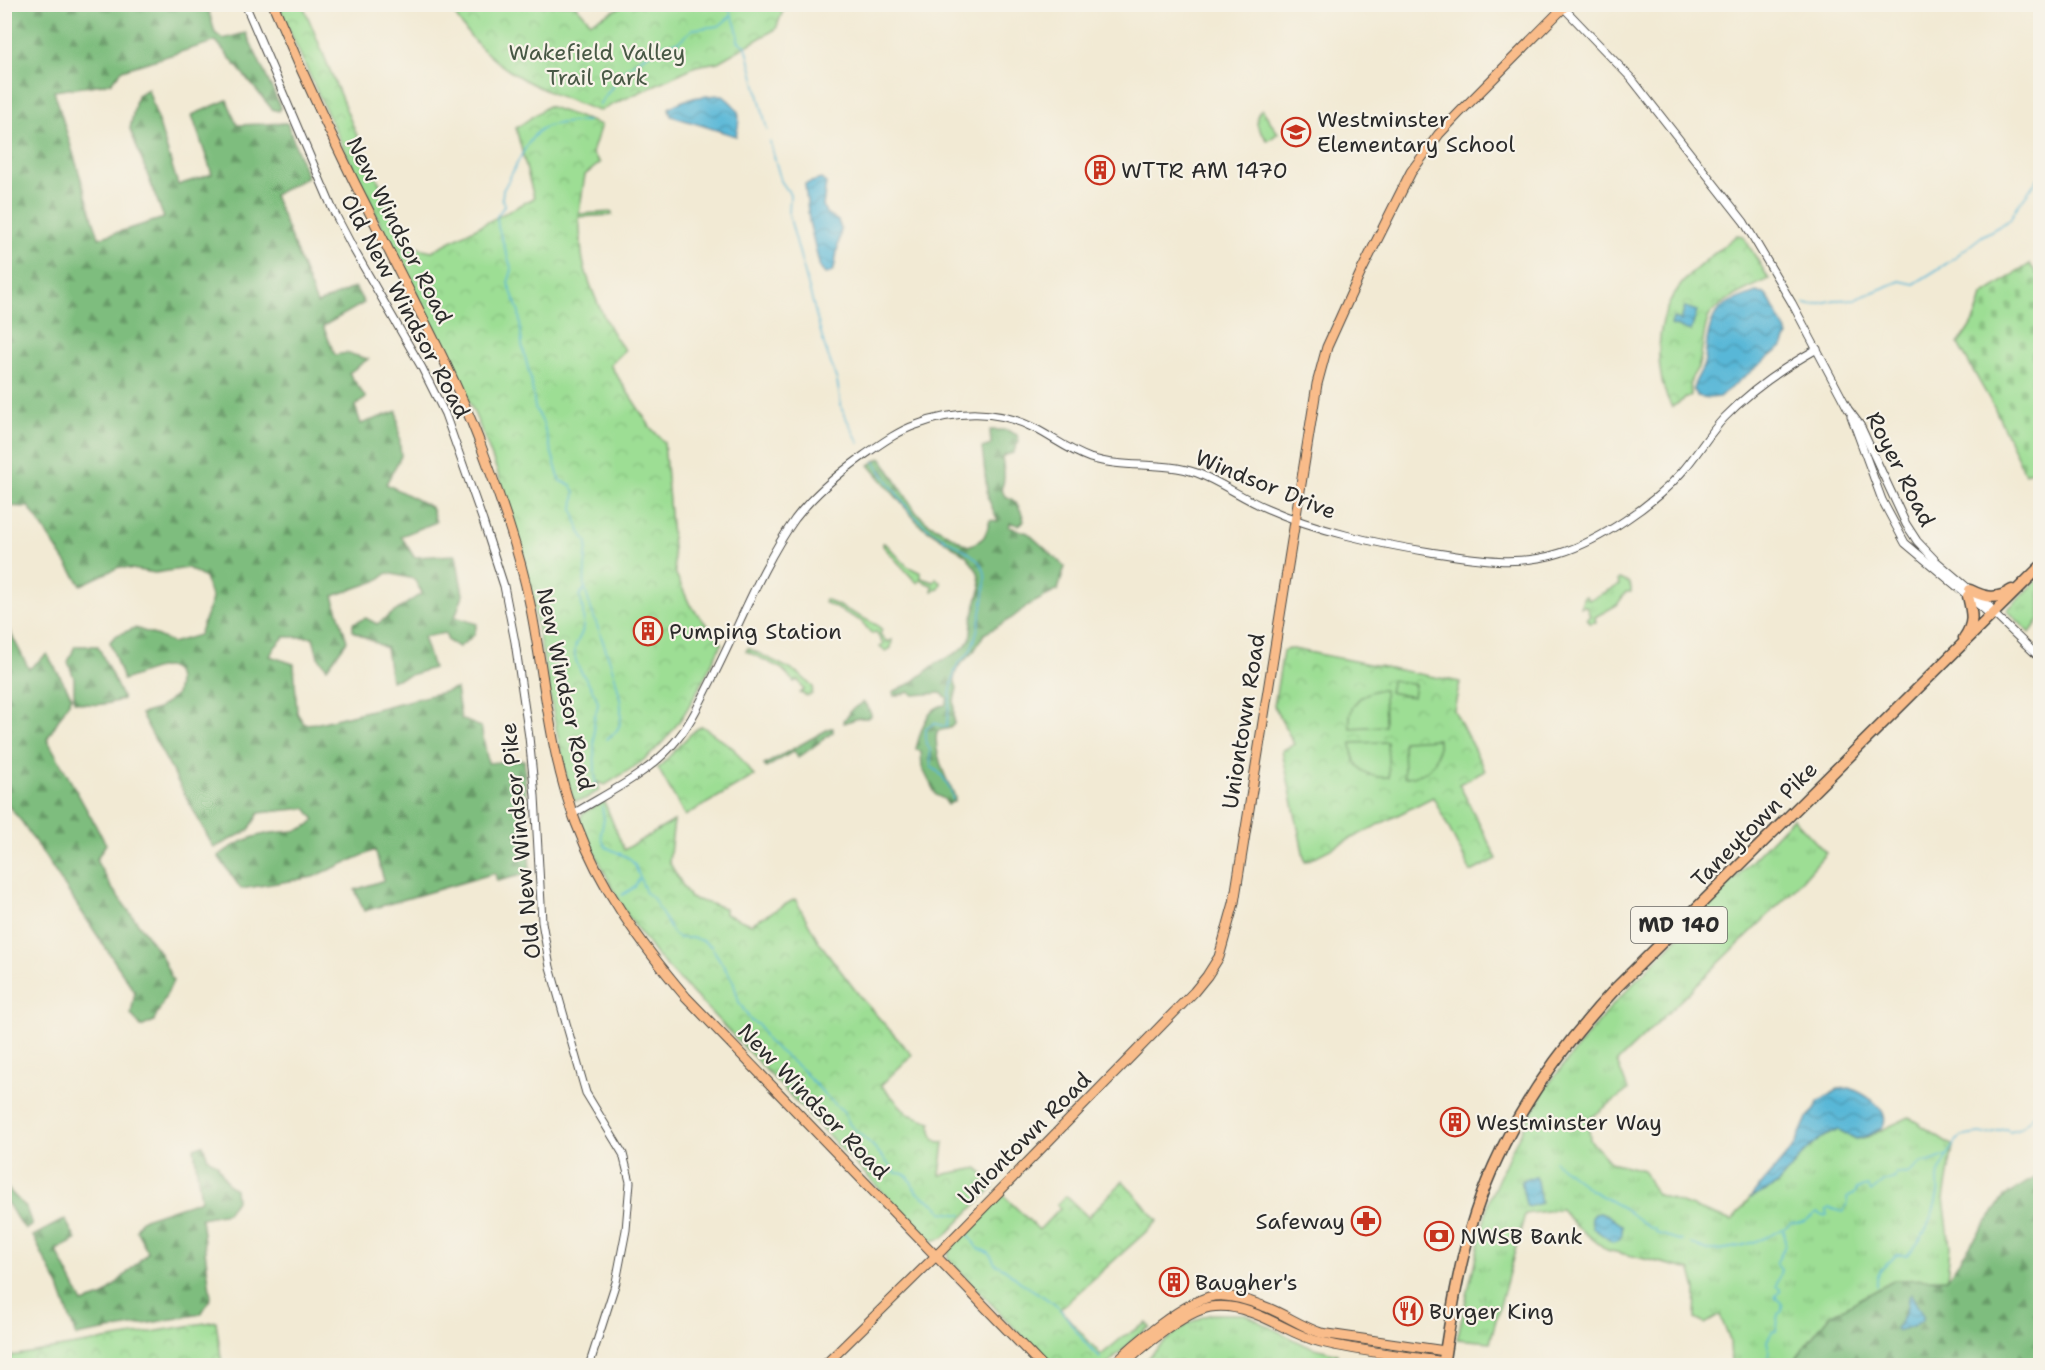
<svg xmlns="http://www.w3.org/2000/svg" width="2045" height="1370" viewBox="0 0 2045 1370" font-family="'Shantell Sans',sans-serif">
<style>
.grass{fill:url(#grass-tufts);stroke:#648460;stroke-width:1.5}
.forest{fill:url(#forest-firs);stroke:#547454;stroke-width:1.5}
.cemetery{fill:url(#cemetery-stones);stroke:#648460;stroke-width:1.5}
.park{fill:url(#park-crowns);stroke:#648460;stroke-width:1.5}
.pitch{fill:#9dde94;stroke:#648460;stroke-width:1.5}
.water{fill:url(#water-waves);stroke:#427181;stroke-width:1.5}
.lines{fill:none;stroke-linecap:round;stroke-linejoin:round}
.stream{stroke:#59b7d7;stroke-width:1.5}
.minor-casing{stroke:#494844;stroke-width:9}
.major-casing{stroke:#494844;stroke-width:11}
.highway-casing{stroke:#494844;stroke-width:13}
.minor{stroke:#fff;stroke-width:7}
.major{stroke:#f9bc8a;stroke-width:9}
.highway{stroke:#f9bc8a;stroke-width:10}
.labels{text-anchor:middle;stroke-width:4.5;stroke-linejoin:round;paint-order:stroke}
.shield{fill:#f7f3e8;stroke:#686764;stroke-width:1.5}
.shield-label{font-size:21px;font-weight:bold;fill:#2b2b2b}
.park-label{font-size:22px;fill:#485845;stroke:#f7f3e8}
.poi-label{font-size:22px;fill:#2b2b2b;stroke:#f7f3e8;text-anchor:start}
.street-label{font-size:22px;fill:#2b2b2b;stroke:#f7f3e8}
</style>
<defs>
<pattern id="grass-tufts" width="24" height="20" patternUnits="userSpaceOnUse" patternTransform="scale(1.5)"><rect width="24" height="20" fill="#9dde94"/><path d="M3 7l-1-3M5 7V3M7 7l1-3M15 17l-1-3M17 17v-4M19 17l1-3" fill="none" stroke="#87bf80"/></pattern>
<pattern id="forest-firs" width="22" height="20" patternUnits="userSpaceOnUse" patternTransform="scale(1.5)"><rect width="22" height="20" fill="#7ebd7e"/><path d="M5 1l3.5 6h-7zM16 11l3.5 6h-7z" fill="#679a67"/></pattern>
<pattern id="cemetery-stones" width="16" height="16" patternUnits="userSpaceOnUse" patternTransform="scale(1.5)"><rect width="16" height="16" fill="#9dde94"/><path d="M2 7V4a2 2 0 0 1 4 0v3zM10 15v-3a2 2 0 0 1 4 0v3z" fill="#87bf80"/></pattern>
<pattern id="park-crowns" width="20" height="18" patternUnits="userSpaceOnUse" patternTransform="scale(1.5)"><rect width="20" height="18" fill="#9dde94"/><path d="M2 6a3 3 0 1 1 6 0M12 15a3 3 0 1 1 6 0" fill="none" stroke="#87bf80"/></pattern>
<pattern id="water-waves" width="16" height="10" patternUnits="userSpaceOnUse" patternTransform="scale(1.5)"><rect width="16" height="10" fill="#59b7d7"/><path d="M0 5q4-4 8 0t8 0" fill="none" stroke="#4a95af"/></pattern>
</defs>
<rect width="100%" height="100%" fill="#f7f3e8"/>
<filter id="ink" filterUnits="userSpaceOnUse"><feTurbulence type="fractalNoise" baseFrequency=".0167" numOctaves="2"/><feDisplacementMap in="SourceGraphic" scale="12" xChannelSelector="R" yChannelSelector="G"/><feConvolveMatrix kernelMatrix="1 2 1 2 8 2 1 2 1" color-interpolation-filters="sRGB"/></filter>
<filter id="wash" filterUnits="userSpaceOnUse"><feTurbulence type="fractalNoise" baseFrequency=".008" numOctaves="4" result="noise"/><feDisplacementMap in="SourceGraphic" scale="24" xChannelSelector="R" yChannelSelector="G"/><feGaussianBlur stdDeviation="1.35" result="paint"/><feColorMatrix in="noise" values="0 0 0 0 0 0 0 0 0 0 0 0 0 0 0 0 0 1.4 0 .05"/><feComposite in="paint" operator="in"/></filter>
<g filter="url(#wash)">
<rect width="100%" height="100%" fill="#f2ead4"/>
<g class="grass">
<path d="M883 543 886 544 907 566 921 573V578L934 582 936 578 941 583 939 589 932 591 933 586 920 580 918 583 914 580 883 546Z"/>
<path d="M2040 578V618L2030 633 2007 610Z"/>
<path d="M1619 579 1628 582 1631 587V592H1626L1617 605 1595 617 1596 622 1590 623 1587 618 1590 616 1586 606 1581 607 1583 598 1586 596 1589 600 1619 585 1618 580Z"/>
<path d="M825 599 877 625 882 630 880 634 887 642 892 640 891 648 886 651 880 647 883 644 876 632 872 634 861 621 824 602Z"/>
<path d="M748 648 798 673 813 687 812 694 807 696 800 693 804 690 798 680 794 682 782 669 746 651Z"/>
<path d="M1793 818 1826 853 1791 893 1617 1062 1628 1090 1588 1120 1590 1140 1610 1162 1643 1170 1656 1194 1732 1221 1750 1198 1777 1185 1808 1147 1826 1135 1839 1130 1856 1139 1867 1137 1909 1117 1953 1146 1944 1198 1950 1247 1947 1279 1895 1280 1829 1316 1790 1365H1731L1730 1341 1720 1315 1705 1324 1695 1319 1696 1289 1691 1270 1607 1250 1577 1227 1561 1209 1525 1214 1490 1342 1457 1339 1489 1200 1512 1149 1547 1086 1607 1011Z"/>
<path d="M1211 1314H1245L1305 1345 1337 1354 1336 1365 1182 1366 1180 1362 1171 1361 1164 1365 1139 1366C1161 1345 1181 1323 1211 1314Z"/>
</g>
<g class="forest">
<path d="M5 4 207 5 215 33 223 39 246 33 281 108 278 111 272 109 216 41 122 70 111 83 54 91 99 238 164 218 130 129 137 95 148 89 178 185 212 174 192 115 227 100 237 125 287 123 307 177 274 195 317 304 355 287 364 303 323 326 335 355 347 353 368 359 349 373 366 398 355 406 361 424 397 411 401 456 386 484 431 507 436 522 401 536 414 557 456 555 463 595 455 617 477 624 474 635 459 647 448 641 445 633 423 637 433 668 391 681 386 648 353 631V623L366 618 377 624 422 593 414 579 388 573 376 581 333 596 347 641 327 668 318 657 313 637H284L275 647 270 656 294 664 297 713 304 724 319 723 456 689 461 719 481 727 488 763 524 760 530 873 497 881 495 873 364 911 355 890 384 880 375 850 313 877 241 889 218 856C234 845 246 838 266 834 287 829 298 836 315 820L306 808 259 813 249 830 214 848 141 714 158 709 176 695C187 648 147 673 123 680L110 642 115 636 135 628 158 636 172 643 199 635 212 599 205 578 188 568 155 573 119 567 81 585 29 507 5 506Z"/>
<path d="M990 430H1007L1017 435 1019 441 1013 453 1005 455 1002 458C1004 469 1006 479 1001 489L1005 496C1017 500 1021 509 1024 521L1019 525 1010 523 1009 527 1028 533 1065 567 1058 590 1027 606 1012 618 984 634 974 651 957 668 954 679 957 688 954 701V724L950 728 937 731C934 745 940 765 946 778 949 786 955 792 955 800L948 805 944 799 936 795 922 767 921 752 916 749C920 733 926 707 945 705L948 699 941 693 913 695 910 692 894 696 893 692 911 683 937 663 956 653 965 646 970 639 973 615 981 587 978 572 966 555 920 525 869 465 880 458 882 459 916 512 927 522 968 546C986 539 985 537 990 520L998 521 988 498 982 448 991 445Z"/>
<path d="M5 622 29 669 47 654 72 697 47 739 106 844 96 860 111 887 160 953 173 981 154 1021 141 1027 131 1014 135 992 22 822 5 802Z"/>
<path d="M75 646H98L123 699C107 705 91 707 74 701V678L68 662Z"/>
<path d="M864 702 871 714V716L867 718H858L844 723 843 720 848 716 851 710Z"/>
<path d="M830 728H833V732L798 758 794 751 766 768 764 765Z"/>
<path d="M203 1145 208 1158 217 1164 228 1184 235 1189 236 1200 227 1213 201 1218 211 1298 201 1314 76 1336 59 1287 33 1236 65 1219 76 1240 56 1250 83 1303 104 1296 148 1252 136 1230 141 1220 201 1200 194 1148Z"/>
<path d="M2040 1174V1365L1790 1366 1829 1316 1895 1280 1947 1279 2004 1197Z"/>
<path d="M4 1185 26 1208 32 1225 26 1229C15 1220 13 1208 5 1201Z"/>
</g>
<path class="cemetery" d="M2030 264 2040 279V467L2025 474 1995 409 1958 344C1971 327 1978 315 1982 295Z"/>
<g class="park">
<path d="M278 5H303L355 131 407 242 414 247 432 251 534 198 516 128 548 106 601 125 592 153 600 163 585 175 579 214 612 212V215L579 217C581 232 580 250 584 265 590 288 609 333 625 350L610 365 651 428 664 442 675 572 690 605 722 643C700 686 681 732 641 762 630 770 617 777 605 785L597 782 600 790 585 799 575 801 571 795C543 685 536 576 496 468 467 387 425 311 386 234 348 159 312 82 278 5Z"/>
<path d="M449 5H575L591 22 625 5H785L776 29 718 62 696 66 599 111C534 88 484 68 449 5Z"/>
<path d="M1262 109 1278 133 1268 141C1260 131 1250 120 1262 109Z"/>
<path d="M1737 235 1743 236 1769 279C1753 287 1714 302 1708 319 1703 332 1703 348 1700 361 1697 377 1688 371 1691 395L1672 407C1664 394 1660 374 1659 358 1658 291 1690 274 1737 235Z"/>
<path d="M1288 648 1460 682 1454 710 1485 771 1459 784 1497 859 1471 872 1433 797 1305 862 1282 751 1294 744 1274 706 1283 651Z"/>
<path d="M702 726 733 748 754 776 685 816 658 768C668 759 692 729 702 726Z"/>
<path d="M604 801 624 850 674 821 669 862 690 898 725 908V914L751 924 795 899 819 942 862 999 912 1055 881 1085 908 1114 931 1122C930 1132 932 1143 944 1142L940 1175 978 1168 993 1187 943 1238 932 1241 894 1204 657 956 623 909 579 821 583 813Z"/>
<path d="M1123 1181 1158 1221 1060 1309 1101 1355 1124 1336 1147 1323 1150 1327 1136 1337 1107 1365H1050L948 1259 949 1251 956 1241 1003 1195 1039 1230 1060 1208 1057 1204 1066 1196 1088 1217Z"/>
<path d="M216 1321 222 1365 7 1366 5 1357Z"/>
</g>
<g class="pitch">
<path d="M1392 680 1415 685 1413 697 1389 692Z"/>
<path d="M1377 690H1384L1385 726 1350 728C1348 708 1356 695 1377 690Z"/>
<path d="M1438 739C1440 763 1428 777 1404 777L1403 741Z"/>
<path d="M1387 742 1389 777C1366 779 1352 767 1351 743Z"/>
</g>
<g class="water">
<path d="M722 95C740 109 742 113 736 136L671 116 669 108C686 97 702 96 722 95Z"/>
<path d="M821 179 826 183 823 206 826 213 838 221 841 229 834 269 830 273 825 274 820 268 809 221 805 184Z"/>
<path d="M1756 292 1765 294 1770 301 1788 335 1784 345 1719 397 1709 398 1697 396 1693 390C1695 378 1701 374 1704 364 1706 357 1706 348 1707 341 1713 304 1724 304 1756 292Z"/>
<path d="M1685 307 1697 311 1691 331 1671 325 1673 318 1681 320Z"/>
<path d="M1850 1088C1883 1101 1905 1129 1856 1139L1839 1130C1808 1140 1800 1161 1779 1182 1772 1190 1759 1194 1750 1198L1795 1145 1807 1118 1815 1110 1818 1102 1838 1089Z"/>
<path d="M1536 1176 1541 1203 1528 1207 1526 1205 1521 1181Z"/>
<path d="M1600 1213 1607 1215 1622 1226V1234L1619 1240 1612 1242 1593 1228 1591 1219 1595 1214Z"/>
<path d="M1911 1294 1923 1316 1922 1320 1915 1325 1897 1331 1895 1329C1904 1320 1908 1310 1908 1297Z"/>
</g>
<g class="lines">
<g class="stream">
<path d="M727 4C732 18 739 27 738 41L746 46 767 129"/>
<path d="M599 105 624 70 637 61 664 44 678 42 693 29 719 26 731 16"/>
<path d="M588 121C575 122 558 122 545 127 528 134 513 174 503 190L502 199 505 205 497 216 498 227 512 270 508 283 519 312 522 345 531 380 535 408 543 423 560 481 571 485 575 492 573 509 580 532 587 542C587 556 583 573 585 588 590 618 635 703 617 730 615 733 610 736 607 739"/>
<path d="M770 142 781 181 790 194 789 215 824 344 837 381 842 410 859 443"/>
<path d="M1805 304 1811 305 1835 300 1856 299 1900 281 1914 284 1946 264 1982 236 2010 220 2017 207 2040 176"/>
<path d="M874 461C892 486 909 518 937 534 951 543 977 553 984 570 989 583 977 638 970 651 967 657 958 661 956 668 949 687 950 708 946 727L934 723 926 729V742L930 750 931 767C942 772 951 788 953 800"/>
<path d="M585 588 579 596C583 603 584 619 583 627 583 635 576 641 575 649 572 669 594 684 598 703 598 709 594 715 594 721 594 743 594 764 596 786"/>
<path d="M602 807 604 819 601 833 602 840 606 847 629 858 635 865 646 893 653 898 673 934 678 938H692L703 941 711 946 733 981 739 1002 751 1021 759 1025 767 1041 801 1069 829 1099 843 1111 850 1125 873 1146 896 1173C901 1173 906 1174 909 1178 912 1182 913 1187 916 1191 926 1200 934 1200 942 1212L962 1215"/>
<path d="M622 895 635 887 639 878"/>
<path d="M1554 1161 1589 1189 1625 1209 1648 1227 1655 1229 1656 1233 1682 1241"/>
<path d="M969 1235 977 1248C987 1251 991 1254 995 1264 1007 1268 1013 1277 1022 1283 1032 1290 1044 1296 1054 1304 1065 1312 1072 1326 1081 1337 1086 1344 1093 1351 1100 1358"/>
<path d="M1691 1244C1697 1245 1703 1249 1709 1250 1732 1251 1773 1238 1791 1223 1800 1225 1809 1220 1817 1213L1823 1216 1827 1215 1826 1210 1829 1208 1842 1212 1848 1203 1847 1198 1856 1192V1189L1868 1186 1871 1192 1883 1182 1895 1178 1896 1173C1914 1176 1910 1170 1922 1162H1929L1948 1155C1957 1135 1961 1136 1982 1134 1990 1134 1998 1130 2006 1129L2010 1131 2021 1128 2040 1109"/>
<path d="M1877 1286C1876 1267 1885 1269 1896 1255H1907C1925 1239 1933 1216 1938 1193 1939 1187 1937 1179 1939 1173 1941 1168 1945 1162 1948 1156"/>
<path d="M1767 1366 1769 1350 1767 1341 1772 1332 1776 1331 1779 1314 1782 1311V1304L1775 1296 1780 1292V1289L1776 1286 1781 1270 1776 1263C1784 1249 1787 1246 1784 1230"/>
</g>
</g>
</g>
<g filter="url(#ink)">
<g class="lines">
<g class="minor-casing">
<g id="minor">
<path d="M245 4 333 210 354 250 422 368 445 414 483 521 504 586 515 642 529 737 535 796 542 922 550 967 586 1093 623 1154 630 1182 626 1230 616 1282 589 1366"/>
<path d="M1560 4 1631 78 1744 222 1792 303 1848 409 1860 425 1906 524 1917 541 1936 561 1990 607 1994 614 2040 658"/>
<path d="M1851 416 1882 500 1905 543 1986 611 1994 614"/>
<path d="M573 814C607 793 647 775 674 743 691 724 701 700 713 677 739 626 762 565 795 519 814 494 838 474 863 456 879 445 898 431 916 425 955 410 999 409 1036 429 1055 439 1070 451 1090 458 1125 469 1162 461 1197 473 1221 482 1242 498 1266 508 1318 531 1374 543 1430 552 1474 559 1517 567 1560 553 1600 541 1654 504 1681 473 1697 455 1708 435 1724 418 1751 390 1783 368 1817 349"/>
</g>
</g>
<g class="major-casing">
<g id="major">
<path d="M273 4C307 85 344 164 384 241 416 306 452 370 478 438 498 492 519 548 530 604 545 677 549 753 576 823 600 888 641 944 686 997L1042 1366"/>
<path d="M824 1366 942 1250 1194 992 1207 976 1219 957 1234 903 1317 384 1327 347 1361 272 1411 172 1439 134 1459 113 1567 4"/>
<path d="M1112 1366C1132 1345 1186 1300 1214 1296 1230 1294 1248 1300 1263 1306 1283 1313 1300 1326 1321 1333L1445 1351"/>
<path d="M1123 1366C1140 1348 1186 1311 1210 1307 1223 1305 1237 1307 1250 1312 1275 1320 1295 1336 1321 1342 1361 1352 1403 1355 1443 1362"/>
</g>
</g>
<g class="highway-casing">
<g id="highway">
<path d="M1970 590C1986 598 1997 600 2012 590"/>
<path d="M1964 638C1975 623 1972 613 1968 596"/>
<path d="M1443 1366C1451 1314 1459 1263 1475 1214 1503 1129 1556 1052 1617 987L2040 567"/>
</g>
</g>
<use href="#minor" class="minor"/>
<use href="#major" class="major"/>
<use href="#highway" class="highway"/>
</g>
</g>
<defs>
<g id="school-ring" transform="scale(1.5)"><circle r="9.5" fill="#f7f3e8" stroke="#c8321e" stroke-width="1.5"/><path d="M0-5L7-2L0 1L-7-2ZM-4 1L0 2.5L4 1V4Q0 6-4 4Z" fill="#c8321e"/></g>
<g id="building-ring" transform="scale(1.5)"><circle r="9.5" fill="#f7f3e8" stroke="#c8321e" stroke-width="1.5"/><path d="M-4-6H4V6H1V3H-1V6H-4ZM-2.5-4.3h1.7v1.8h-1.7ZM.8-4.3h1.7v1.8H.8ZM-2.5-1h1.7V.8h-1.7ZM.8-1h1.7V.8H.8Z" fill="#c8321e"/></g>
<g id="pharmacy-ring" transform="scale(1.5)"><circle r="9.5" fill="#f7f3e8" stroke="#c8321e" stroke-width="1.5"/><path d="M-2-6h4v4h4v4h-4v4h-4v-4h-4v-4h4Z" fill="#c8321e"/></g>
<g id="bank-ring" transform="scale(1.5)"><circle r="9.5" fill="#f7f3e8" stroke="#c8321e" stroke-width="1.5"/><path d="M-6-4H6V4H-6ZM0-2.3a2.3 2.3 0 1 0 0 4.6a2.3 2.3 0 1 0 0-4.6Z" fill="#c8321e"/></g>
<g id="restaurant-ring" transform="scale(1.5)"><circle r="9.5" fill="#f7f3e8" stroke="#c8321e" stroke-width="1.5"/><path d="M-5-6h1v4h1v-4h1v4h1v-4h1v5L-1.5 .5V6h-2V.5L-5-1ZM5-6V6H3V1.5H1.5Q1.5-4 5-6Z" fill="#c8321e"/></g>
</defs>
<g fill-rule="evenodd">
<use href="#school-ring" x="1296" y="132"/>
<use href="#building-ring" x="1100" y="170"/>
<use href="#building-ring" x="648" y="631"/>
<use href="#building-ring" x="1455" y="1122"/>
<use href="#pharmacy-ring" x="1366" y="1221"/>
<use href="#bank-ring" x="1439" y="1236"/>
<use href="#building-ring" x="1174" y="1282"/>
<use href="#restaurant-ring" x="1408" y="1311"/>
</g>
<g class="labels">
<rect class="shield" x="1631" y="907" width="96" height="36" rx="4.5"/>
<g class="shield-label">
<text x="1679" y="932">MD 140</text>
</g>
<g class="park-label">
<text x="597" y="60">Wakefield Valley<tspan x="597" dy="25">Trail Park</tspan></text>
</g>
<g class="poi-label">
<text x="1317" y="127">Westminster<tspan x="1317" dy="25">Elementary School</tspan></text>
<text x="1121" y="178">WTTR AM 1470</text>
<text x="669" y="639">Pumping Station</text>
<text x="1476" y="1130">Westminster Way</text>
<text x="1345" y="1229" text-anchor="end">Safeway</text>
<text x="1460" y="1244">NWSB Bank</text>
<text x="1195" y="1290">Baugher's</text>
<text x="1429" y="1319">Burger King</text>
</g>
<g class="street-label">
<text transform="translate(400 230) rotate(63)" y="8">New Windsor Road</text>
<text transform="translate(406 306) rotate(62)" y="8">Old New Windsor Road</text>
<text transform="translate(1901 469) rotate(63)" y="8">Royer Road</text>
<text transform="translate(1266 484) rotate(22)" y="8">Windsor Drive</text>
<text transform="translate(566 689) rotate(78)" y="8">New Windsor Road</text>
<text transform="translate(1243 721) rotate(-81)" y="8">Uniontown Road</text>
<text transform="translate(1754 824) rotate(-45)" y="8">Taneytown Pike</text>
<text transform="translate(520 841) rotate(-96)" y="8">Old New Windsor Pike</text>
<text transform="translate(814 1101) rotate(46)" y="8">New Windsor Road</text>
<text transform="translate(1024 1138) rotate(-45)" y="8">Uniontown Road</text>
</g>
</g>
<rect width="2045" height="1370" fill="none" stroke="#f7f3e8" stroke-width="24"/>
</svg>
